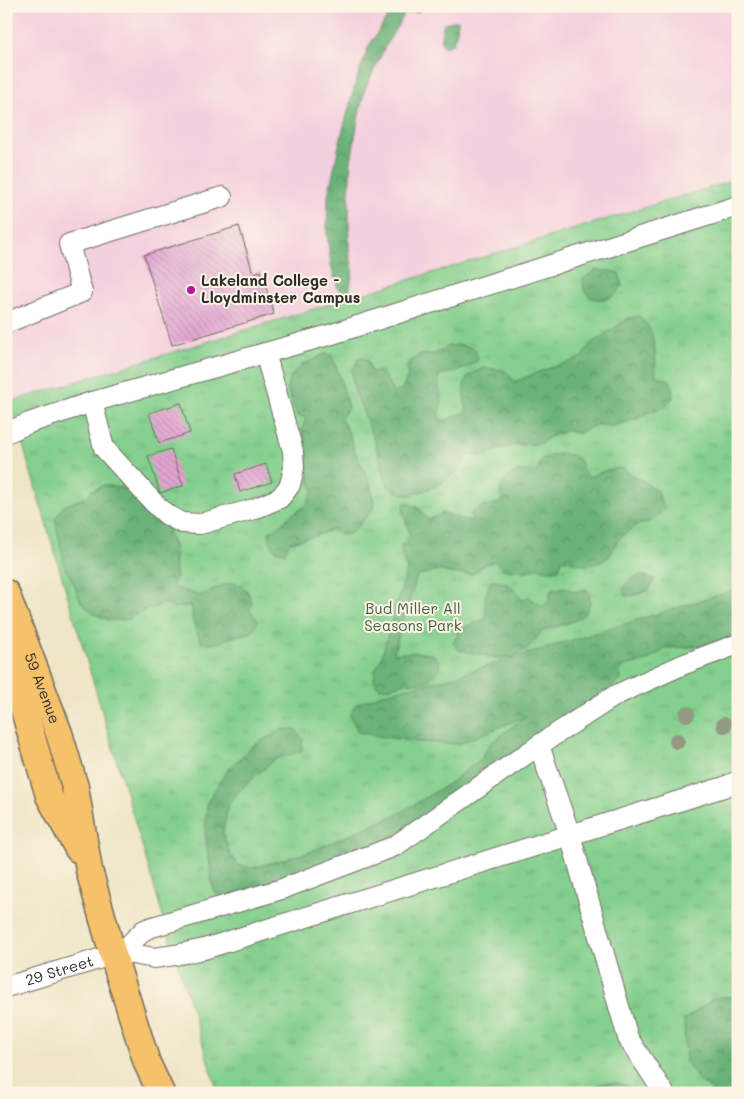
<svg xmlns="http://www.w3.org/2000/svg" width="744" height="1099" viewBox="0 0 744 1099" font-family="Mali,sans-serif">
<style>
.built{fill:#f4cfde}
.grass{fill:url(#grass-tufts);stroke:#577d5c}
.forest{fill:url(#forest-crowns);stroke:#4a6e52}
.building{fill:url(#building-back-hatch)}
.lines{fill:none;stroke-linecap:round;stroke-linejoin:round}
.minor-casing{stroke:#706c61;stroke-width:22}
.major-casing{stroke:#706c61;stroke-width:29}
.minor{stroke:#fff;stroke-width:20}
.major{stroke:#f5c16b;stroke-width:26}
.tree{fill:#929a81}
.poi-dot{fill:#b5179e;stroke:#fcf5e5;stroke-width:2}
.labels{text-anchor:middle;stroke-width:4;stroke-linejoin:round;paint-order:stroke}
.poi-label{font-size:15px;font-weight:bold;fill:#2b2b2b;stroke:#fcf5e5;text-anchor:start}
.park-label{font-size:15px;fill:#455c48;stroke:#fcf5e5}
.street-label{font-size:15px;fill:#2b2b2b;stroke:#fcf5e5}
</style>
<defs>
<pattern id="grass-tufts" width="24" height="20" patternUnits="userSpaceOnUse" patternTransform="scale(1.25)"><rect width="24" height="20" fill="#83cf8d"/><path d="M3 7l-1-3M5 7V3M7 7l1-3M15 17l-1-3M17 17v-4M19 17l1-3" fill="none" stroke="#71b27a"/></pattern>
<pattern id="forest-crowns" width="20" height="18" patternUnits="userSpaceOnUse" patternTransform="scale(1.25)"><rect width="20" height="18" fill="#6ab278"/><path d="M2 6a3 3 0 1 1 6 0M12 15a3 3 0 1 1 6 0" fill="none" stroke="#579163"/></pattern>
<pattern id="building-back-hatch" width="6" height="6" patternUnits="userSpaceOnUse" patternTransform="scale(1.25)"><rect width="6" height="6" fill="#e3a5d3"/><path d="M-1 5l2 2M0 0l6 6M5-1l2 2" fill="none" stroke="#b887ab"/></pattern>
</defs>
<rect width="100%" height="100%" fill="#fcf5e5"/>
<filter id="ink" filterUnits="userSpaceOnUse"><feTurbulence type="fractalNoise" baseFrequency=".02" numOctaves="2"/><feDisplacementMap in="SourceGraphic" scale="10" xChannelSelector="R" yChannelSelector="G"/><feConvolveMatrix kernelMatrix="1 2 1 2 8 2 1 2 1" color-interpolation-filters="sRGB"/></filter>
<filter id="wash" filterUnits="userSpaceOnUse"><feTurbulence type="fractalNoise" baseFrequency=".0096" numOctaves="4" result="noise"/><feDisplacementMap in="SourceGraphic" scale="20" xChannelSelector="R" yChannelSelector="G"/><feGaussianBlur stdDeviation="1.12" result="paint"/><feColorMatrix in="noise" values="0 0 0 0 0 0 0 0 0 0 0 0 0 0 0 0 0 1.4 0 .05"/><feComposite in="paint" operator="in"/></filter>
<g filter="url(#wash)">
<rect width="100%" height="100%" fill="#efe5c6"/>
<path class="built" d="M6 6H738V179L10 402 6 401Z"/>
<path class="grass" d="M738 179V1093H218L165 923 10 402Z"/>
<g class="forest">
<path d="M389 6H421L418 12 405 13 385 47 365 89 359 114 351 161 349 192V252L353 269 349 293 344 295 338 289 331 265 327 232 328 196 340 141 356 81 369 46 390 13Z"/>
<path d="M458 20 457 31 453 44 444 47 440 40 444 23Z"/>
<path d="M596 270 611 271 619 273 622 286C611 300 608 301 591 298L584 290 583 279Z"/>
<path d="M639 316C641 319 645 321 647 325 657 339 655 360 656 376L670 380 672 389 673 398 662 408 648 413 634 420 613 426 595 425 580 433 566 431 552 436 541 443 510 446 484 455H469L457 471 440 484 426 490 410 495 398 493 387 485 382 465 372 434 353 386 352 371 359 358 367 360 371 372H381L388 381 393 393 401 390 408 377 407 364 419 355 435 354 448 346 461 345 475 349 478 360C462 371 457 372 438 375L439 389 442 402 438 414 441 422 467 411 464 398V384L468 376 483 368 495 369 507 372 515 382 538 372 581 358 592 343 629 318Z"/>
<path d="M326 353 332 356C339 373 344 389 348 408L341 418 350 436 353 448 363 469 369 479 375 507 364 520 350 534 341 535 333 529 316 536 290 542 285 552 275 550 270 541 269 532 281 525 290 516 306 506 313 490 308 476 305 444 302 430 306 418 297 415 287 388 291 376 301 365 315 359Z"/>
<path d="M558 454 571 455 580 461 583 470 588 477 607 470 621 468 643 481 656 490 665 509 649 522 637 525 627 532 617 541 611 554 601 562 587 566 563 559 558 570H549L538 568 523 572 519 569 510 571 502 568 494 561 484 565 473 574H459L448 573 438 570 417 576 398 637 394 654 410 652 433 654 439 661 440 669 430 679 417 683H406L391 687 379 688 374 682 375 670 380 662 407 569 402 557 401 546 410 535 403 512 405 502 419 508 428 520 442 513 472 522 471 513 481 507 503 502 500 492C501 489 502 483 505 480 513 470 525 470 536 473L542 459Z"/>
<path d="M104 485 133 490 141 503 148 509 155 522 167 527 176 553 174 566 176 577 172 587 201 596C215 588 237 574 248 593 250 596 251 601 252 605L249 609 258 621 252 632 227 639 215 644 201 642 197 633 192 618V605L174 608 164 603 146 610 126 620H109L94 614 81 602 73 582 65 568 55 518 64 506 88 496 91 491Z"/>
<path d="M641 575 655 579 649 590 636 595 626 596 623 589C628 581 633 578 641 575Z"/>
<path d="M491 581C508 581 513 586 522 600L529 597 537 603 544 606 549 601 551 590 564 587 576 592 583 589 588 590 590 603 585 614 574 621 542 631 528 648 513 657 498 658 459 650 453 643C461 626 469 625 486 619L485 597Z"/>
<path d="M738 589V634L714 643 691 647 667 648 646 661 620 667 621 680 383 843 330 863 220 898 215 893 212 883 210 864 205 834 207 803 225 773 251 747 281 730 296 729 303 740 302 751 275 759 242 788 228 805 223 833 229 852 238 865 252 868 307 853 396 815 450 783 481 759 490 744 526 716 459 744 418 742 384 737 358 732 350 715 356 704 389 692 446 679Z"/>
<path d="M738 996V1093H716L699 1081 686 1062 684 1020 714 998Z"/>
<path d="M605 1083H617L628 1086 633 1093H588L600 1084Z"/>
</g>
<g id="blocks">
<g class="building">
<path d="M239 226 253 273 261 271 274 314 172 345 144 255Z"/>
<path d="M181 403 190 433 159 443 149 413Z"/>
<path d="M171 449 183 486 160 493 148 456Z"/>
<path d="M266 464 272 482 240 492 235 474Z"/>
</g>
</g>
</g>
<g filter="url(#ink)">
<use href="#blocks" fill-opacity="0" stroke="#706c61" stroke-width="1"/>
<g class="lines">
<g class="minor-casing">
<g id="minor">
<path d="M6 323 82 292 69 244 222 197"/>
<path d="M92 402 104 448 154 503 167 515 182 523 200 524 254 509 280 498 290 485 294 468 293 451 265 353"/>
<path d="M6 433 29 423 92 402 329 335 738 206"/>
<path d="M539 745 570 835 628 1038 664 1093"/>
<path d="M122 952 144 930 152 927 282 889 395 846 539 745 616 695 682 665 738 644"/>
<path id="s1" d="M6 987 122 952 154 958 175 955 204 949 724 787 738 781"/>
</g>
</g>
<g class="major-casing">
<g id="major">
<path id="s2" d="M6 593 59 733 75 787 89 870 113 955 147 1063 161 1093"/>
<path d="M6 648 49 796 78 849"/>
</g>
</g>
<use href="#minor" class="minor"/>
<use href="#major" class="major"/>
</g>
<g class="tree">
<circle cx="687" cy="714" r="8"/>
<circle cx="724" cy="725" r="8"/>
<circle cx="677" cy="741" r="8"/>
</g>
</g>
<circle class="poi-dot" cx="191" cy="290" r="5"/>
<g class="labels">
<g class="poi-label">
<text x="201" y="286">Lakeland College -<tspan x="201" dy="17">Lloydminster Campus</tspan></text>
</g>
<g class="park-label">
<text x="413" y="614">Bud Miller All<tspan x="413" dy="17">Seasons Park</tspan></text>
</g>
<g class="street-label">
<text dy="5" stroke="none"><textPath href="#s2" startOffset="102">59 Avenue</textPath></text>
<text dy="5" stroke="none"><textPath href="#s1" startOffset="56">29 Street</textPath></text>
</g>
</g>
<rect width="744" height="1099" fill="none" stroke="#fcf5e5" stroke-width="25"/>
</svg>
